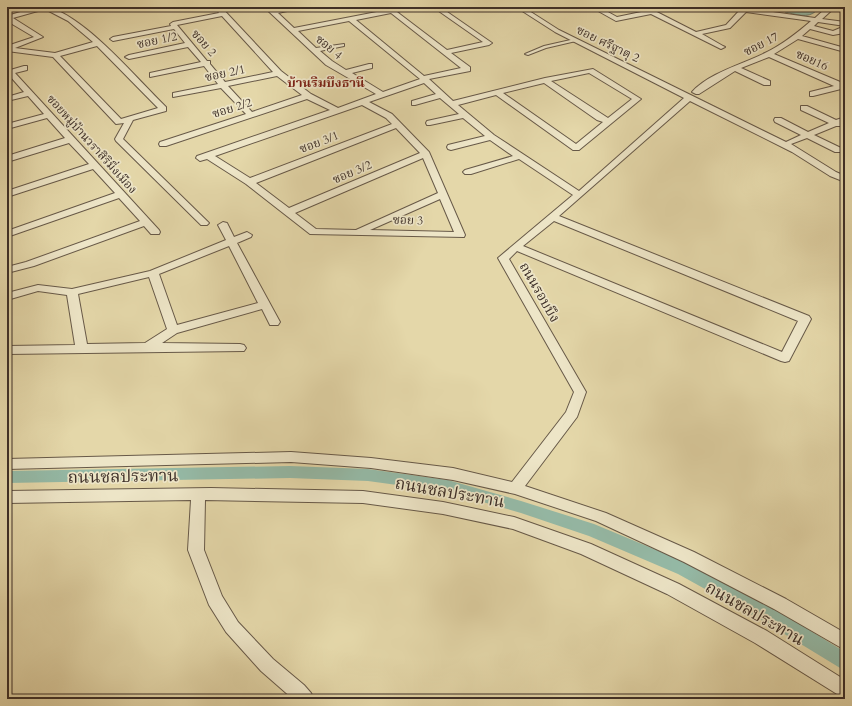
<svg xmlns="http://www.w3.org/2000/svg" width="852" height="706" viewBox="0 0 852 706" font-family="Cardo,'Noto Serif Thai',serif">
<style>
.water{fill:#95baa7;stroke:#728274}
.lines{fill:none;stroke-linecap:round;stroke-linejoin:round}
.canal{fill:#95baa7;fill-rule:evenodd}
.lane-casing{stroke:#675948;stroke-width:2}
.street-casing{stroke:#675948;stroke-width:2}
.lane{fill:#ede5c7;fill-rule:evenodd}
.street{fill:#ede5c7;fill-rule:evenodd}
.labels{text-anchor:middle;stroke-width:3.5;stroke-linejoin:round;paint-order:stroke}
.far-street-label{font-size:12px;fill:#3d2f28;stroke:#ede5c7}
.far-neighbourhood-label{font-size:13px;font-weight:bold;fill:#7a1f14;stroke:#ede5c7}
.street-label{font-size:14px;fill:#3d2f28;stroke:#ede5c7}
.near-street-label{font-size:17px;fill:#3d2f28;stroke:#ede5c7}
</style>
<rect width="100%" height="100%" fill="#e4d7a9"/>
<filter id="stains"><feTurbulence type="fractalNoise" baseFrequency=".005" numOctaves="4"/><feColorMatrix values="0 0 0 0 .2 0 0 0 0 .09 0 0 0 0 .02 0 0 0 .5 -.17"/></filter>
<radialGradient id="worn" r=".72"><stop offset=".6" stop-color="#630" stop-opacity="0"/><stop offset="1" stop-color="#630" stop-opacity=".3"/></radialGradient>
<path class="water" d="M792 7 816 9V11C808 19 795 14 785 12Z"/>
<g class="lines">
<path class="canal" d="M290 466 368 469 448 480 521 501 594 524 690 564 780 612 845 652V671L768 624 678 574 589 536 521 513 448 492 368 481 290 478 7 483V471Z"/>
<g class="lane-casing">
<path id="lane" d="M575 39H576V41L546 48 528 55 525 54 544 46Z"/>
</g>
<g class="street-casing">
<g id="street">
<path d="M37 7C42 7 48 6 52 8 92 24 135 77 166 107V111L133 120 123 139 207 221 209 223 207 225H201L116 141 115 139 124 123 116 124 53 57 7 51V46L34 37 7 21V16ZM45 9 68 21 93 42 55 53 15 48 43 37 13 18ZM97 46 158 108 121 119 60 56Z"/>
<path d="M215 7H221L281 71 311 94 338 108 376 94 326 65 264 7H271L274 10 291 7H305L278 13 294 28 387 10 384 7H391L393 9 414 7 397 12 447 50 483 42 433 7H440L492 43 489 45 451 53 470 67V71L429 79 453 101 545 78 593 69 641 99 579 150H573L496 95 458 105 494 135 579 191 684 98 555 32 516 7H523L559 30 786 142 801 135 775 122 774 120 775 118H781L808 132 829 123 801 110V106H807L836 120 845 117V122L842 123V126H836L814 135 841 148 842 150 841 152H835L807 138 791 144 836 172 845 176V182L830 176 792 152 690 101 559 216 809 316 811 319 789 361 785 362 781 361 517 251 509 259 586 392 577 417 525 486 606 513 694 552 786 599 845 633V650L774 609 684 562 596 521 515 494 453 480 371 468 291 462 7 469V459L291 452 371 458 453 468 512 482 566 412 574 392 498 258 573 195 519 159 471 174H465L463 172 465 170 513 156 490 140 451 150 448 149 447 147 448 145 485 136 463 118 430 125H427L426 123 427 121 459 114 440 98 415 105H412V101L436 94 424 83 369 102 392 114 429 152 465 235 464 237 310 234 246 184 207 159 200 161 196 158 197 156 330 110 307 99 166 146H160L159 144 160 142 246 114 221 88 173 97V93L218 84 204 66 150 77V73L201 62 188 47 129 59 125 57 129 55 185 43 174 29 113 41 110 39 113 37 171 26 170 24 173 22 219 13ZM391 13 461 68 424 76 356 20ZM222 16 273 72 225 82 210 64V61H207L177 25ZM349 21 420 79 383 92 352 73 372 68V64H369L346 70 332 61 320 51 344 46V44L316 48 298 31ZM589 73 632 99 608 118 551 81ZM277 76 302 95 252 112 228 86ZM544 83 597 120 603 122 576 144 503 93ZM362 105 386 118 392 124 250 178 215 156ZM396 128 420 153 289 208 256 183ZM423 158 438 193 356 230 316 229 295 213ZM440 199 454 232 370 230ZM554 221 798 321 782 352 523 246Z"/>
<path d="M591 7H599L617 17 646 11 639 7H647L696 32 726 25 739 11 721 7H738L815 18 825 9 824 7 845 8V12L832 10 822 19 845 22 844 33 833 35 810 29 802 36 845 48V52L798 39 774 54 845 84V90L841 89 813 96H810V92L834 86 769 57 741 68 770 81V85H764L735 71 699 94H696L692 92C709 73 743 64 765 53 782 45 797 33 811 21L746 12 730 28 702 34 723 46 725 47 721 49 651 14 616 21ZM818 22 845 26 833 31 814 26Z"/>
<path d="M24 66H27V70L15 73 159 230 160 232 159 234H151L144 226 34 266 7 273V267L26 262 140 221 119 198 7 237V231L115 193 93 169 7 197V191L89 164 69 143 7 162V156L65 138 47 118 7 129V124L44 114 28 96 7 101V97L24 92 9 75H7V71Z"/>
<path d="M223 222 227 223 234 237 247 232 252 235 251 237 237 243 280 322 278 325H270L262 309 177 333 162 343 240 344 244 345 246 348 244 351 7 354V346L75 345 67 295 38 291 7 300V293L38 285 72 289 150 271 226 240 218 225ZM229 246 258 303 177 325 159 274ZM149 277 167 329 145 343 87 344 78 294Z"/>
<path d="M211 488 363 491 443 502 514 517 591 544 679 584 767 631 845 680V699L755 643 667 594 581 554 513 529 443 514 363 503 205 500 204 550 222 596 238 622 273 659 304 685 311 693 314 699H293L261 671 226 632 209 605 188 550 191 500 7 503V491Z"/>
</g>
</g>
<use href="#lane" class="lane"/>
<use href="#street" class="street"/>
</g>
<g class="labels">
<g class="far-street-label">
<text transform="translate(157 40) rotate(-12)" y="4">ซอย 1/2</text>
<text transform="translate(204 43) rotate(49)" y="4">ซอย 2</text>
<text transform="translate(608 44) rotate(26)" y="4">ซอย ศรีฐาตุ 2</text>
<text transform="translate(761 44) rotate(-27)" y="4">ซอย 17</text>
<text transform="translate(329 47) rotate(40)" y="4">ซอย 4</text>
<text transform="translate(812 60) rotate(24)" y="4">ซอย16</text>
<text transform="translate(225 73) rotate(-12)" y="4">ซอย 2/1</text>
<text transform="translate(232 108) rotate(-18)" y="4">ซอย 2/2</text>
<text transform="translate(319 142) rotate(-21)" y="4">ซอย 3/1</text>
<text transform="translate(92 144) rotate(48)" y="4">ซอยหมู่บ้านวราสิริมิ่งเมือง</text>
<text transform="translate(352 172) rotate(-23)" y="4">ซอย 3/2</text>
<text transform="translate(408 220) rotate(2)" y="4">ซอย 3</text>
</g>
<g class="far-neighbourhood-label">
<text x="326" y="87">บ้านริมบึงธานี</text>
</g>
<g class="street-label">
<text transform="translate(540 292) rotate(60)" y="5">ถนนรอบบึง</text>
</g>
<g class="near-street-label">
<text transform="translate(123 476) rotate(-1)" y="6">ถนนชลประทาน</text>
<text transform="translate(450 492) rotate(10)" y="6">ถนนชลประทาน</text>
<text transform="translate(755 613) rotate(30)" y="6">ถนนชลประทาน</text>
</g>
</g>
<rect width="852" height="706" fill="none" stroke="#e4d7a9" stroke-width="24"/>
<rect x="8" y="8" width="836" height="690" fill="none" stroke="#3d2f28" stroke-width="2"/>
<rect x="12" y="12" width="828" height="682" fill="none" stroke="#3d2f28"/>
<rect width="100%" height="100%" filter="url(#stains)"/>
<rect width="100%" height="100%" fill="url(#worn)"/>
</svg>
